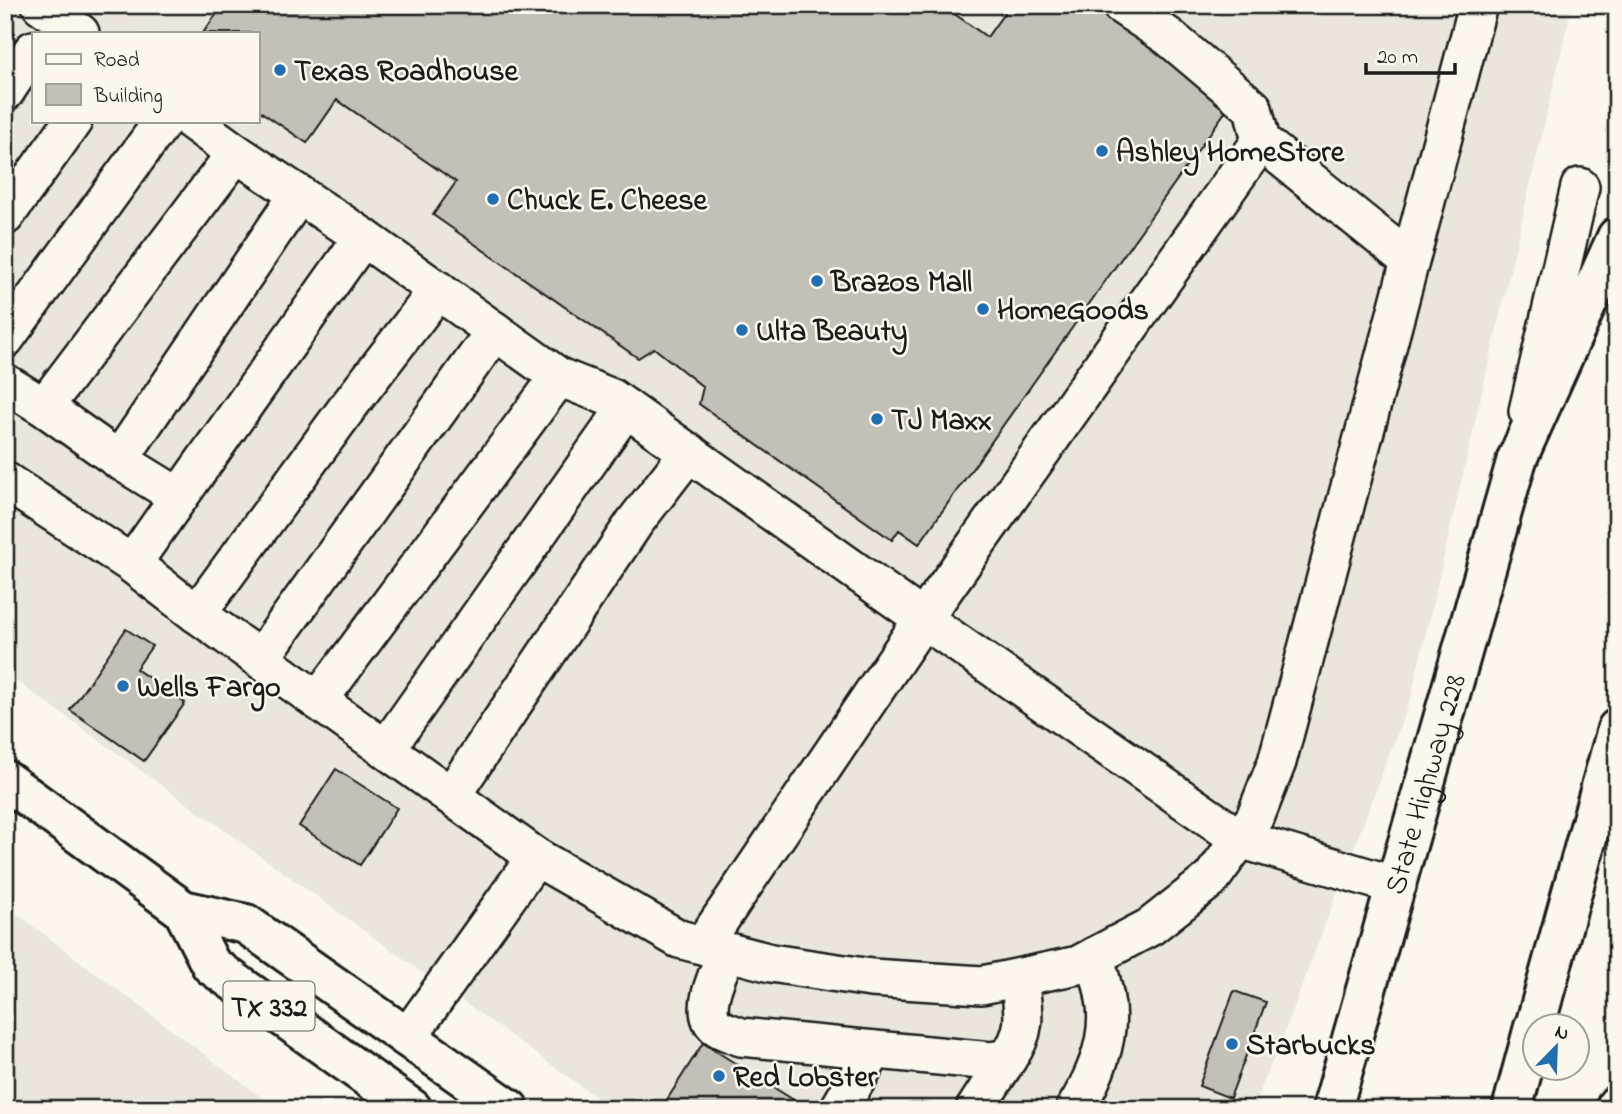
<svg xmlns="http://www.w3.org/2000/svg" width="1622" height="1114" viewBox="0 0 1622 1114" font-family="'Indie Flower',sans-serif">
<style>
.built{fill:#eae6dc;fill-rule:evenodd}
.building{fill:#c3c0b8;stroke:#1c1c1c;stroke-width:2}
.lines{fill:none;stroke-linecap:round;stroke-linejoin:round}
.minor-casing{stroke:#1c1c1c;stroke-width:42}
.major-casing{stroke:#1c1c1c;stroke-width:44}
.highway-casing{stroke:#1c1c1c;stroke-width:44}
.minor{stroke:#fbf7ec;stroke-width:37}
.major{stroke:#fbf7ec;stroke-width:38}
.highway{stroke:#fbf7ec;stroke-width:38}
.poi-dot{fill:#1f6fb2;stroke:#fbf7ec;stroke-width:2.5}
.labels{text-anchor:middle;stroke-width:5;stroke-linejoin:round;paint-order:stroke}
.shield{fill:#fbf7ec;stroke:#5f5e5a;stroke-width:2}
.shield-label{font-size:28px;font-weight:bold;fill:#1c1c1c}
.poi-label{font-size:30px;font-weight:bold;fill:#1c1c1c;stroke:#fbf7ec;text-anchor:start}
.street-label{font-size:30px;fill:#1c1c1c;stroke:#fbf7ec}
</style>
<rect width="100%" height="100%" fill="#fbf7ec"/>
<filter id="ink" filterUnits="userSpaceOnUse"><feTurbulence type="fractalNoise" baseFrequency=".0143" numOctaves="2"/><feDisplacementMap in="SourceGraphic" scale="14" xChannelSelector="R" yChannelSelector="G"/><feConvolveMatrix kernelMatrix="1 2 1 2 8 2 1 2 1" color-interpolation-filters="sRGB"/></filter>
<g filter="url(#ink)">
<g class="built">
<path d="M5 5H1572L1411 697 1283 1036 1252 1109H613L5 673ZM33 33H257V121H33Z"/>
<path d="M5 905 277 1109H5Z"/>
</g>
<g class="building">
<path d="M223 5H867L873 10 877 5H942L987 37 1010 5H1090L1230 105 919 544 899 530 892 540 699 404 703 387 654 348 638 358 433 215 456 182 337 100 307 143 257 109V33H203Z"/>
<path d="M126 629 152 646 136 669 185 703 144 761 70 710Z"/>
<path d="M336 769 397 808 360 865 299 826Z"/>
<path d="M1234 991 1266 1002 1230 1098 1199 1086Z"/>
<path d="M703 1043 808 1109H661Z"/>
</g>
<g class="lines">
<g class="minor-casing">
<g id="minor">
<path d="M41 5 80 33"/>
<path d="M1121 5 1169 37 1253 108 1261 141 1410 261"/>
<path d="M5 92 33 50"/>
<path d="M192 121 236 153 363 237 559 377 612 398 923 619 1240 839 1397 886"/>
<path d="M236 153 44 407 119 460 179 497 363 237"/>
<path d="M5 216 73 121"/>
<path d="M5 339 163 121"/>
<path d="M5 383 44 407"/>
<path d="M1528 411 1580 187"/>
<path d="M119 460 299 194"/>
<path d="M5 481 132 564 197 614 536 857 679 939 771 963 871 978 982 985 1078 965 1150 927 1211 879 1255 818 1277 762 1478 5"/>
<path d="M132 564 179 497"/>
<path d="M197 614 348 407 438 290"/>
<path d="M260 659 495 331"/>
<path d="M318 701 559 377"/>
<path d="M386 749 626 408"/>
<path d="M451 796 635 522 689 452"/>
<path d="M703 945 923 619 1261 141"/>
<path d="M727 952C720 969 698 1011 716 1026 722 1031 734 1034 741 1037L991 1061 1008 1058C1029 1029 1023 1011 1019 978"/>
<path d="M407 1038 536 857"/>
<path d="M839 1109 874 1050"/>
<path d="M975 1109 1008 1058"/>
<path d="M1075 1109C1095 1077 1112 1037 1105 999 1103 985 1098 970 1095 956"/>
</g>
</g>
<g class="major-casing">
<g id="major">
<path d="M5 780 183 910 246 924 509 1109"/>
<path d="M183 910 211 965 412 1109"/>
<path id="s1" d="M1332 1109 1517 459"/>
</g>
</g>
<g class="highway-casing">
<g id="highway">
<path d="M1517 459 1617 237"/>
<path d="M1535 1026 1617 729"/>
<path d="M1512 1109 1534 1027"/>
<path d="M1616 1109 1617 1105"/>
</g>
</g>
<use href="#minor" class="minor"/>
<use href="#major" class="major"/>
<use href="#highway" class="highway"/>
</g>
</g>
<g class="poi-dot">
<circle cx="280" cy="70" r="7"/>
<circle cx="1102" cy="151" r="7"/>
<circle cx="493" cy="199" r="7"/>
<circle cx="817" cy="281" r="7"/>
<circle cx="983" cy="309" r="7"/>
<circle cx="742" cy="330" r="7"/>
<circle cx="877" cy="419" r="7"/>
<circle cx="123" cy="686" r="7"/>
<circle cx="1232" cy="1044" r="7"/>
<circle cx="719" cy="1076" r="7"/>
</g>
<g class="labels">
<rect class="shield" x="223.5" y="981.5" width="91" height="49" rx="5"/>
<g class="shield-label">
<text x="269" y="1016">TX 332</text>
</g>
<g class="poi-label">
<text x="294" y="80">Texas Roadhouse</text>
<text x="1116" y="161">Ashley HomeStore</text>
<text x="507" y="209">Chuck E. Cheese</text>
<text x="831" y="291">Brazos Mall</text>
<text x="997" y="319">HomeGoods</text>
<text x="756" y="340">Ulta Beauty</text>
<text x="891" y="429">TJ Maxx</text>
<text x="137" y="696">Wells Fargo</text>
<text x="1246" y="1054">Starbucks</text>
<text x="733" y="1086">Red Lobster</text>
</g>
<g class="street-label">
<text dy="10" stroke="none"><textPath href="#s1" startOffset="338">State Highway 228</textPath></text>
</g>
</g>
<rect width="1622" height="1114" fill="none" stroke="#fbf7ec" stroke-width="28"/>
<rect x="14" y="14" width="1594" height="1086" fill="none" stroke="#1c1c1c" stroke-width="2.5" filter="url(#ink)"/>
<rect x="32" y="32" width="228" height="91" fill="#fbf7ec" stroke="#a29f99" stroke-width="2"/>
<rect x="46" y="54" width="35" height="10" fill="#fbf7ec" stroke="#a29f99" stroke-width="2"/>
<text x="94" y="66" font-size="21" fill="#1c1c1c">Road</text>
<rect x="46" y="84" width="35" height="21" fill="#c3c0b8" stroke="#a29f99" stroke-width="2"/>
<text x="94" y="102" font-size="21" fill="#1c1c1c">Building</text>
<g transform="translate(1556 1047) rotate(23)"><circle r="33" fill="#fbf7ec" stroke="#a29f99" stroke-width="2"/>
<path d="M0-5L12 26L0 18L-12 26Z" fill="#1f6fb2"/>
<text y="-10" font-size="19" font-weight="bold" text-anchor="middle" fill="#1c1c1c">N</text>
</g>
<path d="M1366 63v10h89v-10" fill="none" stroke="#1c1c1c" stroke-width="3.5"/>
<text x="1377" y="63" font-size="21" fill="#1c1c1c" stroke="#fbf7ec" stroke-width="5" paint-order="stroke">20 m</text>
</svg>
